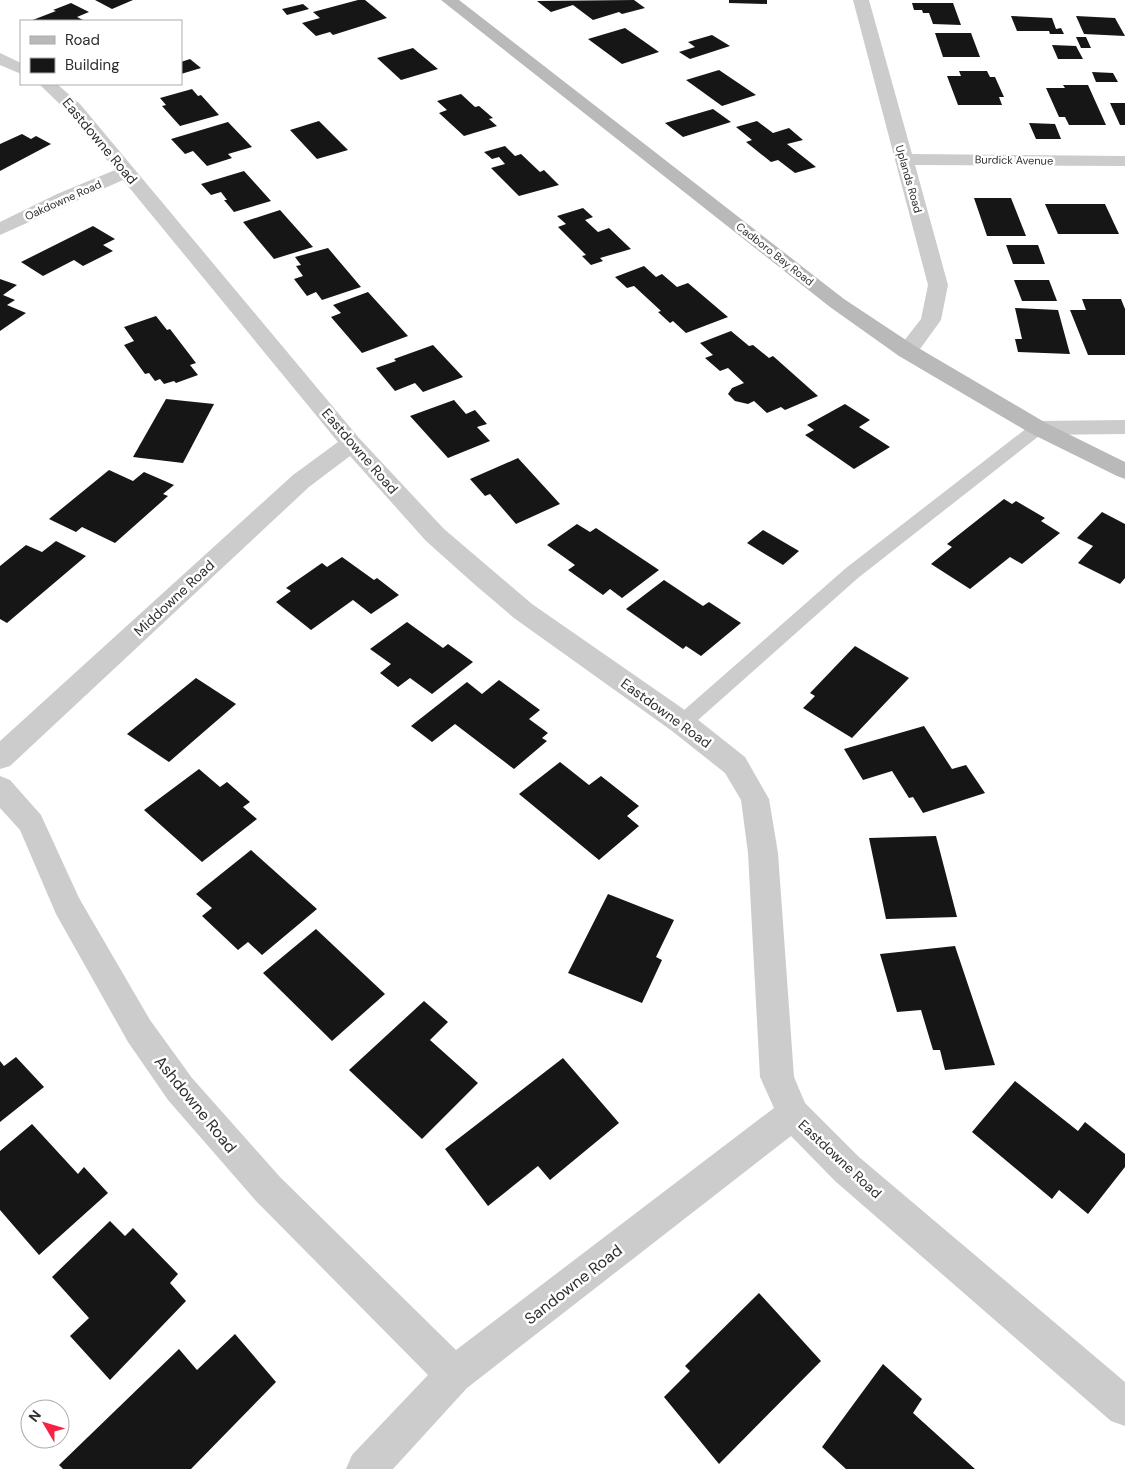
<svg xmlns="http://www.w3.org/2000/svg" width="1125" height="1469" viewBox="0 0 1125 1469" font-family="'DM Sans',sans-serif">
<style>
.building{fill:#161616}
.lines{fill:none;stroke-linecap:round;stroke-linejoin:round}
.lane{fill:#ccc;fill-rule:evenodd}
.street{fill:#ccc;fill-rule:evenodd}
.secondary{fill:#b9b9b9;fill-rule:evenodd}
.labels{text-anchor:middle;stroke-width:5;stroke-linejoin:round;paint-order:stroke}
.far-street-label{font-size:11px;fill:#2f2f2f;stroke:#fff}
.street-label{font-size:14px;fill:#2f2f2f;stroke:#fff}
.near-street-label{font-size:16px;fill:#2f2f2f;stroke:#fff}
</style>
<rect width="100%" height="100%" fill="#fff"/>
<g class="building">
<path d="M95 0H133L112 9Z"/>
<path d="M358 0H365L387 18 333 35 330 32 316 36 302 23 320 18 313 12Z"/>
<path d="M634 0 645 8 622 14 619 12 593 20 573 5 551 12 537 1Z"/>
<path d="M729 0H767V4L729 3Z"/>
<path d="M71 3 89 12 77 17 85 21H30L56 11 53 10Z"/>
<path d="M912 3H953L961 25 933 24 929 13H923L922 10H914Z"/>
<path d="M303 4 309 9 287 15 282 9Z"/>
<path d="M1011 16 1052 18 1056 29 1061 28 1064 34H1050L1049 31H1017Z"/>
<path d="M1076 16 1115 18 1125 36 1084 34Z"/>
<path d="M625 28 659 52 622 64 588 39Z"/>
<path d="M935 33H971L980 57H943Z"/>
<path d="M712 35 730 46 690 59 679 52 695 47 688 42Z"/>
<path d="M1076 37H1086L1091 48H1081Z"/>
<path d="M1052 45 1076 46 1083 59H1058Z"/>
<path d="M413 48 438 69 401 80 377 58Z"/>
<path d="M190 59 201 68 181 74V62Z"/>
<path d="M719 70 756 95 722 106 686 80Z"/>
<path d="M959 71H987L990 77H995L1004 97H999L1002 105H958L947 76H961Z"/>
<path d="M1092 72 1113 73 1118 82H1096Z"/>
<path d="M1063 85H1088L1106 125H1069L1065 117H1059L1046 88H1065Z"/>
<path d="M192 89 198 96 201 95 219 115 180 126 162 106 166 105 160 98Z"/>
<path d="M461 94 475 107 479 106 493 118 489 119 497 126 464 136 439 113 447 110 437 101Z"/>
<path d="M1110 103H1125V125H1120Z"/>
<path d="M713 109 731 122 683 137 665 123Z"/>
<path d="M319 121 348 150 317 159 290 130Z"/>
<path d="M757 121 773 133 789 128 803 140 787 144 816 167 795 173 778 160 771 162 746 142 752 140 736 127Z"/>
<path d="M228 122 252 147 228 154 232 158 207 166 193 151 185 154 171 139Z"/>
<path d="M1029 123 1055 124 1061 139H1036Z"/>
<path d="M22 134 31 139 36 136 51 144 0 171V144Z"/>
<path d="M505 146 515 156 521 154 540 172 544 170 559 185 519 196 491 168 505 164 499 157 492 159 484 152Z"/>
<path d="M244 171 271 201 234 212 224 200H227L221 192 211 195 201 184Z"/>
<path d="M974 198H1011L1026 236H987Z"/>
<path d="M1045 204H1105L1119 234H1058Z"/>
<path d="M583 208 593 217 585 220 598 232 609 228 631 249 600 258 603 261 591 265 582 256 586 255 558 227 566 224 557 216Z"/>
<path d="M280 210 313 247 274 259 243 222Z"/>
<path d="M93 226 115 239 103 245 113 251 83 266 74 260 43 276 21 262Z"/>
<path d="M1006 245H1038L1045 264H1013Z"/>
<path d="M328 248 361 287 322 300 316 292 307 296 294 279 303 276 296 266 301 265 295 257Z"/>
<path d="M644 266 656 277 662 274 677 287 688 283 728 317 686 333 673 321 670 323 658 312 661 311 634 286 627 288 615 277Z"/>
<path d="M0 279 17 285 3 295 15 300 7 305 26 313 0 331Z"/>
<path d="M1014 280H1049L1057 301H1022Z"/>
<path d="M368 292 408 336 362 353 331 317 341 313 333 305Z"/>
<path d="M1082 299H1121L1125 309V355H1088L1070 310H1086Z"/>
<path d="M1015 308 1058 310 1070 354 1018 352 1015 339H1022Z"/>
<path d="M156 316 167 330 170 329 196 363 190 365 198 375 176 383 174 381 164 384 160 379 155 381 149 373 145 374 124 345 134 341 124 327Z"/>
<path d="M731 331 749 346 753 345 769 358 773 356 818 396 785 410 781 407 767 413 754 401 748 404 735 401 728 394 732 388 744 383 728 368 720 371 705 358 713 355 700 343Z"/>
<path d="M433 345 463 377 423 392 415 383 395 391 376 368 396 361 394 359Z"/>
<path d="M166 399 214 404 183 463 133 457Z"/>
<path d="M454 400 466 414 475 410 487 424 477 427 490 441 448 458 410 416Z"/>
<path d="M845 404 870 420 859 427 890 447 854 469 805 435 814 430 807 425Z"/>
<path d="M518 458 560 504 516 524 490 494 485 496 470 479Z"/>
<path d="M109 470 133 481 144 472 174 485 163 494 168 496 115 543 82 527 76 532 49 519Z"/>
<path d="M1004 499 1012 504 1016 501 1045 518 1041 521 1060 533 1022 564 1010 557 970 589 931 564 952 547 947 544Z"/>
<path d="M1102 512 1125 524V578L1120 584 1078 563 1093 546 1077 538Z"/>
<path d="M577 524 590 532 596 528 659 570 622 598 610 589 603 595 568 570 575 565 547 545Z"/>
<path d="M763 530 799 551 783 565 747 543Z"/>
<path d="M56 541 86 556 7 623 0 619V566L26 545 42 552Z"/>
<path d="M342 557 374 580 377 578 399 595 371 614 353 600 311 630 276 602 291 591 286 588 322 563 327 567Z"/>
<path d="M664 580 703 606 709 602 741 623 701 656 686 646 683 649 626 609Z"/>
<path d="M407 622 443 648 448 644 473 662 432 694 410 678 398 687 380 673 391 664 370 649Z"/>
<path d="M855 646 909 678 852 738 803 708 815 696 810 693Z"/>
<path d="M196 678 236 704 169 762 127 734Z"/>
<path d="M499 680 540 710 529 719 548 733 542 738 547 741 514 769 455 724 432 742 411 726 467 682 482 694Z"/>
<path d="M924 726 952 769 966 765 985 793 923 813 913 797 909 798 892 771 863 780 844 749Z"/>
<path d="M560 762 589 785 601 776 639 806 627 816 639 826 599 860 519 794Z"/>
<path d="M199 769 220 787 227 782 250 802 243 807 257 819 202 862 144 810Z"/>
<path d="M936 836 957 917 886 919 869 838Z"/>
<path d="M251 850 317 909 262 955 248 942 238 950 202 916 212 908 196 894Z"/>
<path d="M608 894 674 920 656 957 662 960 642 1003 568 973Z"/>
<path d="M316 929 385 994 332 1041 263 973Z"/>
<path d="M955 946 995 1065 945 1070 940 1050H933L921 1010 897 1012 880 954Z"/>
<path d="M424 1001 448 1022 430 1040 478 1083 422 1139 349 1070Z"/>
<path d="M16 1057 44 1087 0 1122V1061L4 1066Z"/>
<path d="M563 1058 619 1123 550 1180 538 1166 488 1206 445 1149Z"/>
<path d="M1015 1081 1078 1131 1085 1122 1125 1154V1167L1088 1214 1059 1190 1052 1199 972 1132Z"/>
<path d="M32 1124 78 1174 84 1167 108 1193 39 1255 0 1210V1151Z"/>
<path d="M110 1221 125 1236 133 1228 178 1274 170 1283 186 1301 110 1380 70 1336 89 1318 52 1277Z"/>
<path d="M759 1293 821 1361 719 1464 664 1397 690 1371 685 1366Z"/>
<path d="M235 1334 276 1382 191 1469H63L59 1465 179 1349 197 1370Z"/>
<path d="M883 1364 922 1399 913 1413 975 1469H846L822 1447Z"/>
</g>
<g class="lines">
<path class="lane" d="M1038 423 1044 424 1046 428 1044 432 858 578 689 728 682 731 675 728 672 723 675 718 846 568 1032 424Z"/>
<g class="street">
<path d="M853 0H869L912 154 1125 156V166L915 165 948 285 941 320 915 356 907 357 899 356 896 351 921 319 928 285Z"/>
<path d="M0 53 21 63V74L0 65Z"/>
<path d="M39 84H57L80 104 359 438 444 529 532 604 692 715 745 757 769 799 778 853 794 1077 805 1103 859 1157 1125 1382V1426L1111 1421 835 1181 791 1136 467 1388 393 1469H346L352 1455 428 1375 256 1201 168 1100 128 1042 56 914 20 830 0 808V776L10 780 41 815 79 898 150 1020 192 1078 280 1177 456 1350 774 1108 760 1077 748 853 741 800 725 773 672 731 514 618 473 583 426 541 350 456 309 487 10 766 0 769V741L293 475 338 442 123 180 0 235V222L57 194 115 170 68 112Z"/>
<path d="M1125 420V434L1038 435 1030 433 1027 428 1030 423 1038 421Z"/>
</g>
<path class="secondary" d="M441 0H459L844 299 915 346 1046 423 1125 462V479L1117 476 1030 433 899 356 830 307Z"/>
</g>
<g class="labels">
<g class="far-street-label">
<text transform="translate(1014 160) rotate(1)" y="4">Burdick Avenue</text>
<text transform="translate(909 179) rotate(74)" y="4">Uplands Road</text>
<text transform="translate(63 200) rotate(-24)" y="4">Oakdowne Road</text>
<text transform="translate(775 254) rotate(38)" y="4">Cadboro Bay Road</text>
</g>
<g class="street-label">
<text transform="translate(100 141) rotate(50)" y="5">Eastdowne Road</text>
<text transform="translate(360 451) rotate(49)" y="5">Eastdowne Road</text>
<text transform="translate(174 598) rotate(-43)" y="5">Middowne Road</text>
<text transform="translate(666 713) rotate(36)" y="5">Eastdowne Road</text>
<text transform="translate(840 1159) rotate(43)" y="5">Eastdowne Road</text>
</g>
<g class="near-street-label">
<text transform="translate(196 1104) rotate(51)" y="6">Ashdowne Road</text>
<text transform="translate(573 1284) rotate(-38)" y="6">Sandowne Road</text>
</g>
</g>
<rect x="20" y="20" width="162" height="65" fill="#ffffff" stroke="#acacac"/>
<rect x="30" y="36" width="25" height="8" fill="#b9b9b9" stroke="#acacac"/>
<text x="65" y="45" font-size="15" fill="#2f2f2f">Road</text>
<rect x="30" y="58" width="25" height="15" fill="#161616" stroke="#acacac"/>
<text x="65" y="70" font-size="15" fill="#2f2f2f">Building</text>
<g transform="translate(45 1424) rotate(308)"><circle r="24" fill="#ffffff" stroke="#acacac"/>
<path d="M0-4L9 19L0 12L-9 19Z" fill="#f72143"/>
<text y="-8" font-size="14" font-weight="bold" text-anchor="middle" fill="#2f2f2f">N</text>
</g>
</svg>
